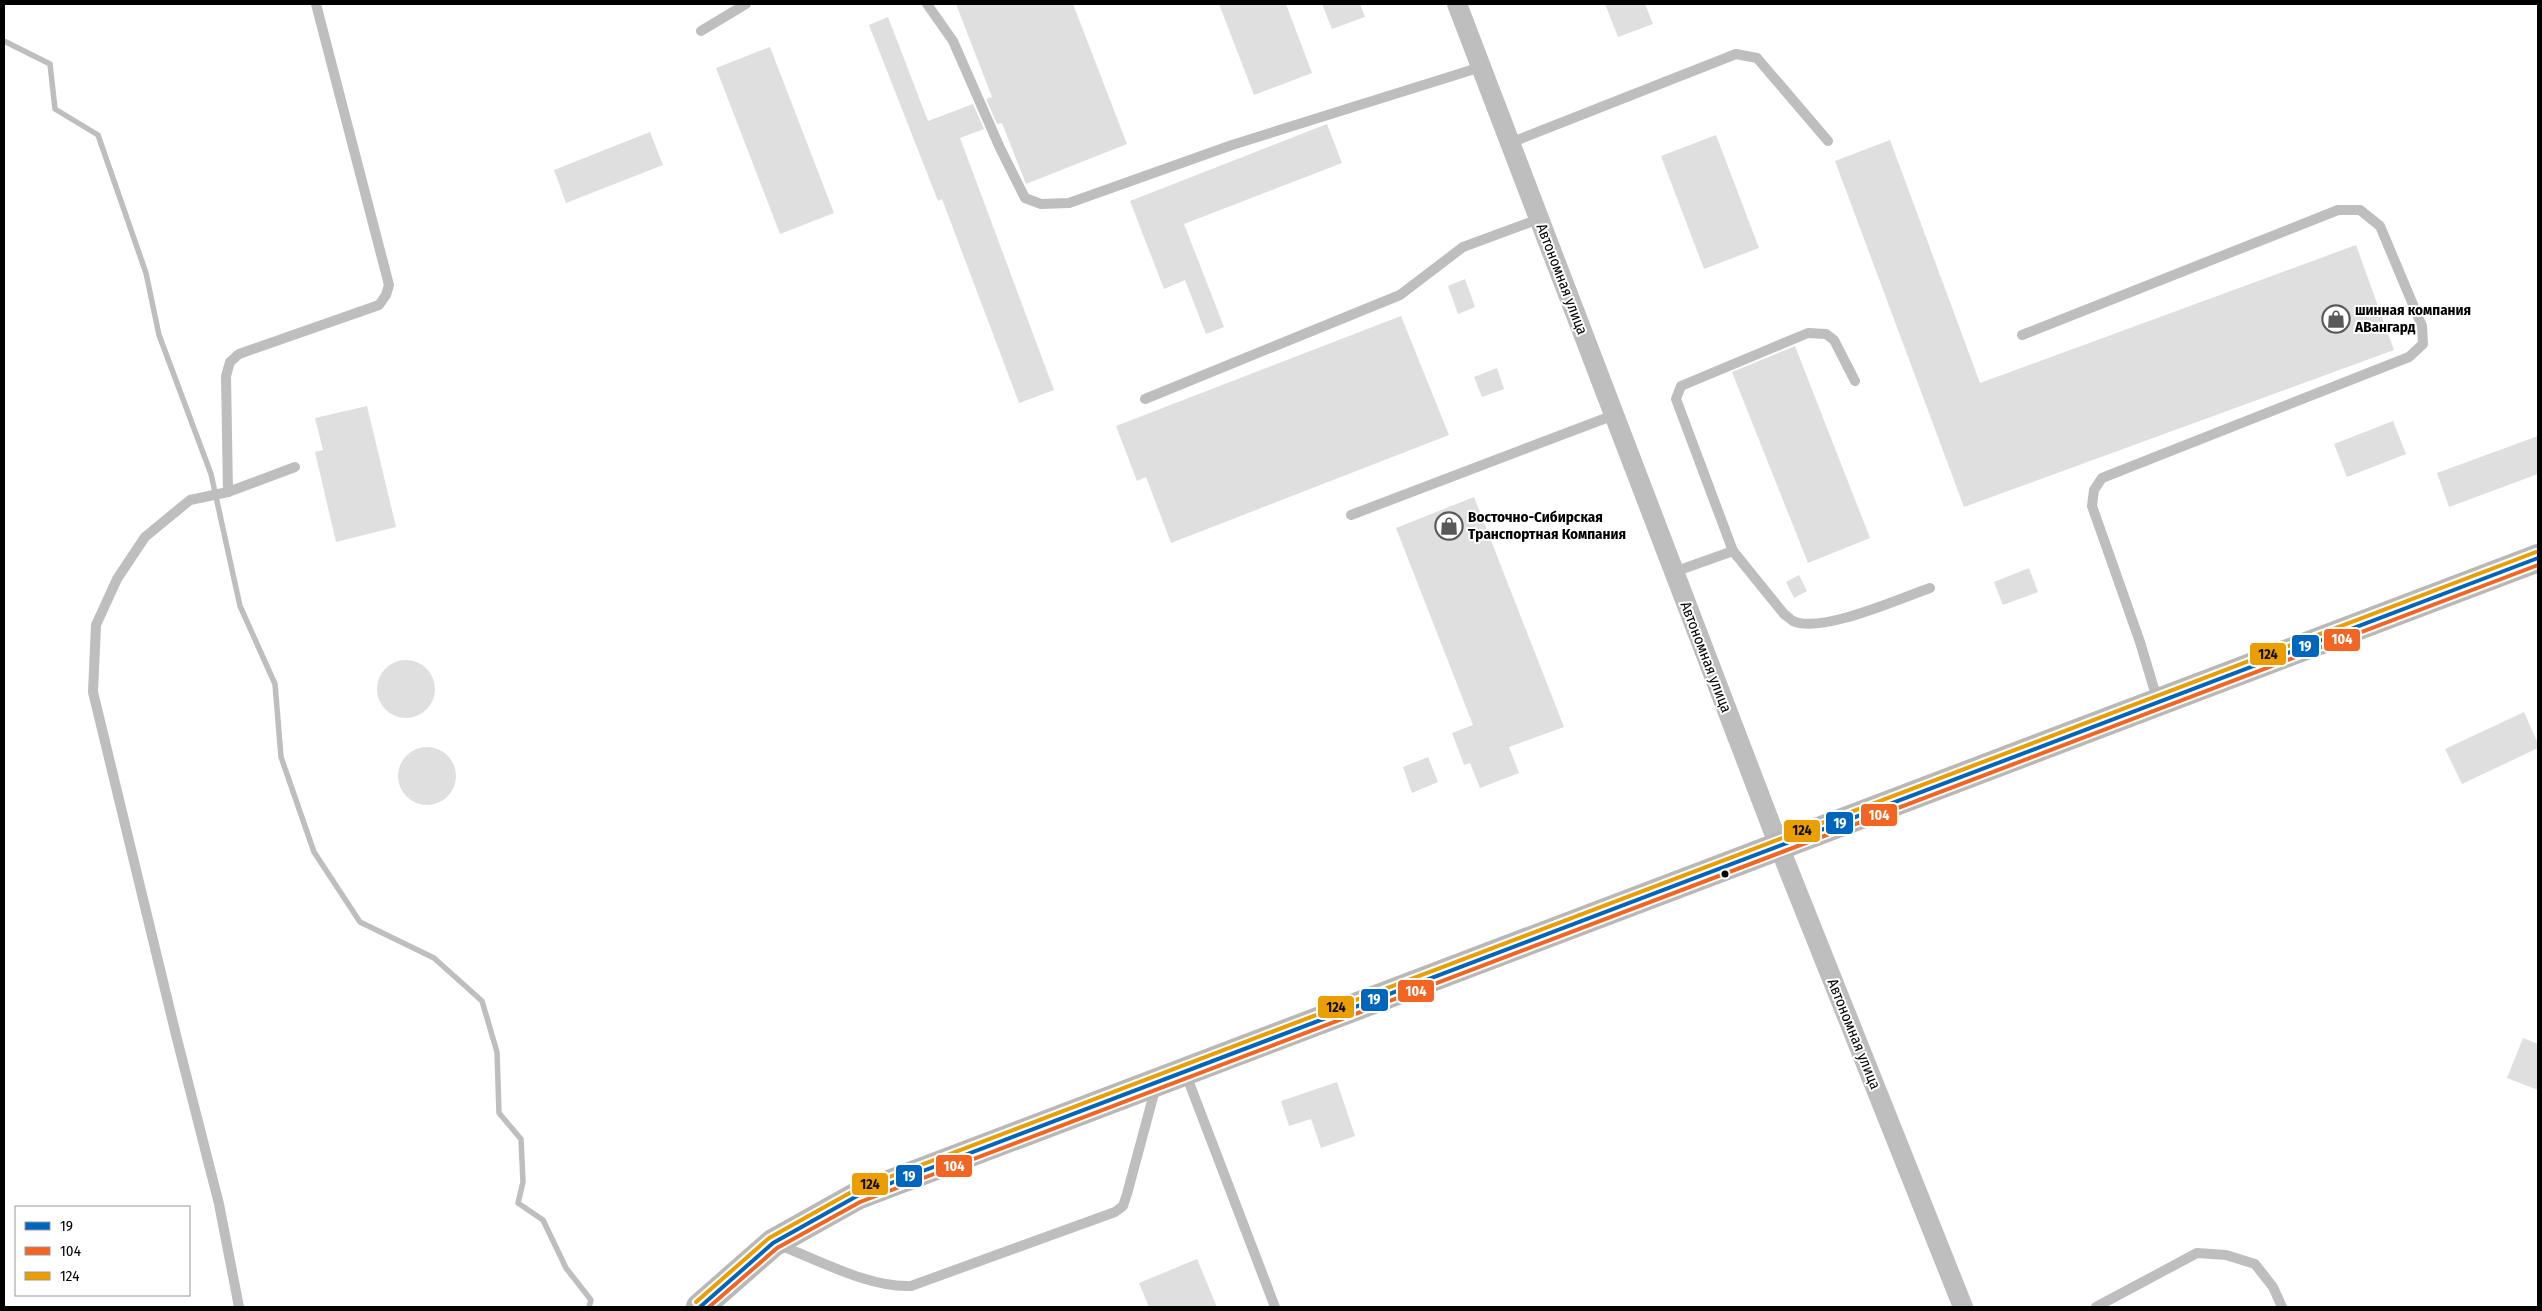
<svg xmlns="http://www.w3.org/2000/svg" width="2542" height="1311" viewBox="0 0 2542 1311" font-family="'Fira Sans Condensed',sans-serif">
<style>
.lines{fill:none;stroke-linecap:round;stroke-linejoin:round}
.stream{stroke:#bebebe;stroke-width:5.5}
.building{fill:#dfdfdf}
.lane{stroke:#bebebe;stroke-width:10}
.street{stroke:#bebebe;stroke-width:20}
.secondary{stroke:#b8b8b8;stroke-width:28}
.bus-1-casing{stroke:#fff;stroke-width:8}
.bus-2-casing{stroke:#fff;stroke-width:8}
.bus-3-casing{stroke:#fff;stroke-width:8}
.bus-1{stroke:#0065bd;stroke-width:4}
.bus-2{stroke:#f26522;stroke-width:4}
.bus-3{stroke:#eb9e00;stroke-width:4}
.bus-dot{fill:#000;stroke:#fff;stroke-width:2}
.labels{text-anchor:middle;stroke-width:4;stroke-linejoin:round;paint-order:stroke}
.street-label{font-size:15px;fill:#000;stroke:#fff}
.poi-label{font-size:15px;font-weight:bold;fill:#000;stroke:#fff;text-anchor:start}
.line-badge{stroke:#fff;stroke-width:2}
.badge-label{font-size:14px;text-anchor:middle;font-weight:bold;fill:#fff}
.pale-badge-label{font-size:14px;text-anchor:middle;font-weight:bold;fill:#111}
</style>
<rect width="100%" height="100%" fill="#fff"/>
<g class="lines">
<path class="stream" d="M4 41 50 64 55 109 98 135 146 273 159 335 211 474 240 606 275 684 281 757 314 852 360 922 434 958 482 1001 497 1052 499 1113 521 1139 523 1182 518 1203 543 1220 566 1268 591 1300 589 1307"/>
</g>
<g class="building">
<path d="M956 4H1073L1127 144 1026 184 1002 123 997 124 986 99 992 97Z"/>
<path d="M1219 4H1286L1312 73 1254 95Z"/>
<path d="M1322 4H1360L1365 17 1332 29Z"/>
<path d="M1605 4H1645L1653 24 1618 37Z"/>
<path d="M888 17 928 121 973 104 984 129 960 138 1054 390 1019 403 942 199 938 201 869 25Z"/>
<path d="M770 47 834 213 780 234 716 68Z"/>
<path d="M1327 124 1342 163 1184 224 1224 327 1206 334 1185 280 1164 289 1130 201Z"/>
<path d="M650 132 663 165 566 203 554 170Z"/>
<path d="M1716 135 1759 248 1704 269 1661 156Z"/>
<path d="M1890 140 1980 383 2356 245 2394 350 1964 507 1835 161Z"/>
<path d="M1465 279 1475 307 1458 314 1448 286Z"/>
<path d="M1401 316 1449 435 1171 543 1146 477 1137 481 1116 426Z"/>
<path d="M1795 346 1870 538 1808 563 1732 372Z"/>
<path d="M1497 368 1504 389 1482 397 1474 377Z"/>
<path d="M367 406 396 527 336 542 315 452 323 450 315 418Z"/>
<path d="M2393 421 2406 454 2347 477 2334 444Z"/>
<path d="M2538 436V474L2449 507 2437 473Z"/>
<path d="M1474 497 1564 727 1509 747 1519 773 1480 788 1470 763 1464 765 1452 733 1473 725 1396 528Z"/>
<path d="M2029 568 2038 592 2003 605 1994 582Z"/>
<path d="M1799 575 1807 591 1794 598 1786 582Z"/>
<circle cx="406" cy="689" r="29"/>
<path d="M2524 712 2538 744V748L2462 784 2445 749Z"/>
<circle cx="427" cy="776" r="29"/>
<path d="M1428 757 1438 782 1412 793 1403 767Z"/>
<path d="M2523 1038 2538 1044V1090L2507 1078Z"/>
<path d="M1337 1082 1355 1136 1321 1148 1311 1119 1289 1126 1281 1101Z"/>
<path d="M1197 1259 1217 1307H1149L1139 1283Z"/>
</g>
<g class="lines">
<g class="lane">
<path d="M927 4 953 41 1000 148 1025 198 1041 204 1069 203 1232 145 1481 67"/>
<path d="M701 31 746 4"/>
<path d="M1510 143 1736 54 1757 58 1828 141"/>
<path d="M2022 335 2338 210H2360L2380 226 2422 326 2423 344 2409 357 2102 478 2094 490 2092 506 2140 642 2158 702"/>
<path d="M1145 399 1400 295 1463 247 1539 219"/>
<path d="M228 492 226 376 230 362 239 354 379 305 386 295 389 285 316 4"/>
<path d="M1351 515 1614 415"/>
<path d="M1733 551 1676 399 1681 386 1808 333 1826 334 1834 340 1855 381"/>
<path d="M1674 572 1733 551 1784 614C1787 616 1790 619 1793 621 1821 634 1901 598 1930 588"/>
<path d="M1185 1072 1275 1307"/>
<path d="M779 1245C819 1260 869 1288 911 1286L1115 1212 1123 1206 1127 1194 1156 1086"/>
<path d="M239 1307 219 1204 176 1035 93 692 96 625 117 579 145 537 190 500 228 492 295 467"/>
<path d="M2096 1307 2197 1253 2226 1255 2255 1264 2273 1287 2282 1307"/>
</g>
<path class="street" d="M1457 4 1779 846 1963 1307"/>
<path class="secondary" d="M700 1307 773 1243 857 1196 2538 558"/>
<g class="bus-1-casing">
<path id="bus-1" d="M700 1307 773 1243 857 1196 2538 558"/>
</g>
<g class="bus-2-casing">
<path id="bus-2" d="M709 1307 777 1248 860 1202 2538 565"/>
</g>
<g class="bus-3-casing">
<path id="bus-3" d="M696 1302 769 1238 855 1190 2536 552"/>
</g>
<use href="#bus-1" class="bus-1"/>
<use href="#bus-2" class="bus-2"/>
<use href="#bus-3" class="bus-3"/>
</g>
<defs>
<g id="shop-ring" transform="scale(1.4375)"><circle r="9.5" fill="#fff" stroke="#595959" stroke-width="1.5"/><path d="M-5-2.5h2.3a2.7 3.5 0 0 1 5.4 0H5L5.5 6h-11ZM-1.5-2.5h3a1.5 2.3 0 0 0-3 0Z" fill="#595959"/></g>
</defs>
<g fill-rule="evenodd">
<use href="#shop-ring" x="2336" y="319"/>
<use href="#shop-ring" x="1449" y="526"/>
</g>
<circle class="bus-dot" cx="1725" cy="874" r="4.5"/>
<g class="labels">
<g class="street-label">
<text transform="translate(1562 279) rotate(69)" y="5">Автономная улица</text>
<text transform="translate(1706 657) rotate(69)" y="5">Автономная улица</text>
<text transform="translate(1854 1034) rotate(68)" y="5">Автономная улица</text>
</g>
<g class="poi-label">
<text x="2355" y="315">шинная компания<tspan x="2355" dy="17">АВангард</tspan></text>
<text x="1468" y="522">Восточно-Сибирская<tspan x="1468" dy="17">Транспортная Компания</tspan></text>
</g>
</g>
<g class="line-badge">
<rect x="2323" y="628" width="38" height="24" rx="5" fill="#f26522"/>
<rect x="2291" y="634" width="29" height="24" rx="5" fill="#0065bd"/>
<rect x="2249" y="642" width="38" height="24" rx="5" fill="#eb9e00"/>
<rect x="1860" y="803" width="38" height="24" rx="5" fill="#f26522"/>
<rect x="1825" y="811" width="29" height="24" rx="5" fill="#0065bd"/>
<rect x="1783" y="819" width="38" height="24" rx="5" fill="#eb9e00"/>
<rect x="1397" y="979" width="38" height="24" rx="5" fill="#f26522"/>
<rect x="1360" y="988" width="29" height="24" rx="5" fill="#0065bd"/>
<rect x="1317" y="995" width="38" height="24" rx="5" fill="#eb9e00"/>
<rect x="935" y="1154" width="38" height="24" rx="5" fill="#f26522"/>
<rect x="895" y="1164" width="28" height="24" rx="5" fill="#0065bd"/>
<rect x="851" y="1172" width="38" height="24" rx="5" fill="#eb9e00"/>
</g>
<g class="badge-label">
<text x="2342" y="644">104</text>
<text x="2305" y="651">19</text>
<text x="1879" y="820">104</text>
<text x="1840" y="828">19</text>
<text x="1416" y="996">104</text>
<text x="1374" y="1004">19</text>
<text x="954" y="1171">104</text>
<text x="909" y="1181">19</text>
</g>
<g class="pale-badge-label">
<text x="2268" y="659">124</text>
<text x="1802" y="835">124</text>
<text x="1336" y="1012">124</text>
<text x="870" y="1189">124</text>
</g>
<rect width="2542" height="1311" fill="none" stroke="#000000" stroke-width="10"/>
<rect x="15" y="1206" width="175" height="90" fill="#ffffff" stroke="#999999"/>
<rect x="25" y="1222" width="25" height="8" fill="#0065bd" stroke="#999999"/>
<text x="60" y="1231" font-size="15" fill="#000000">19</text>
<rect x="25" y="1247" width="25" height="8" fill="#f26522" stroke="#999999"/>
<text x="60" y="1256" font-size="15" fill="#000000">104</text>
<rect x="25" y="1272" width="25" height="8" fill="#eb9e00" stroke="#999999"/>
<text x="60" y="1281" font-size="15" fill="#000000">124</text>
</svg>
